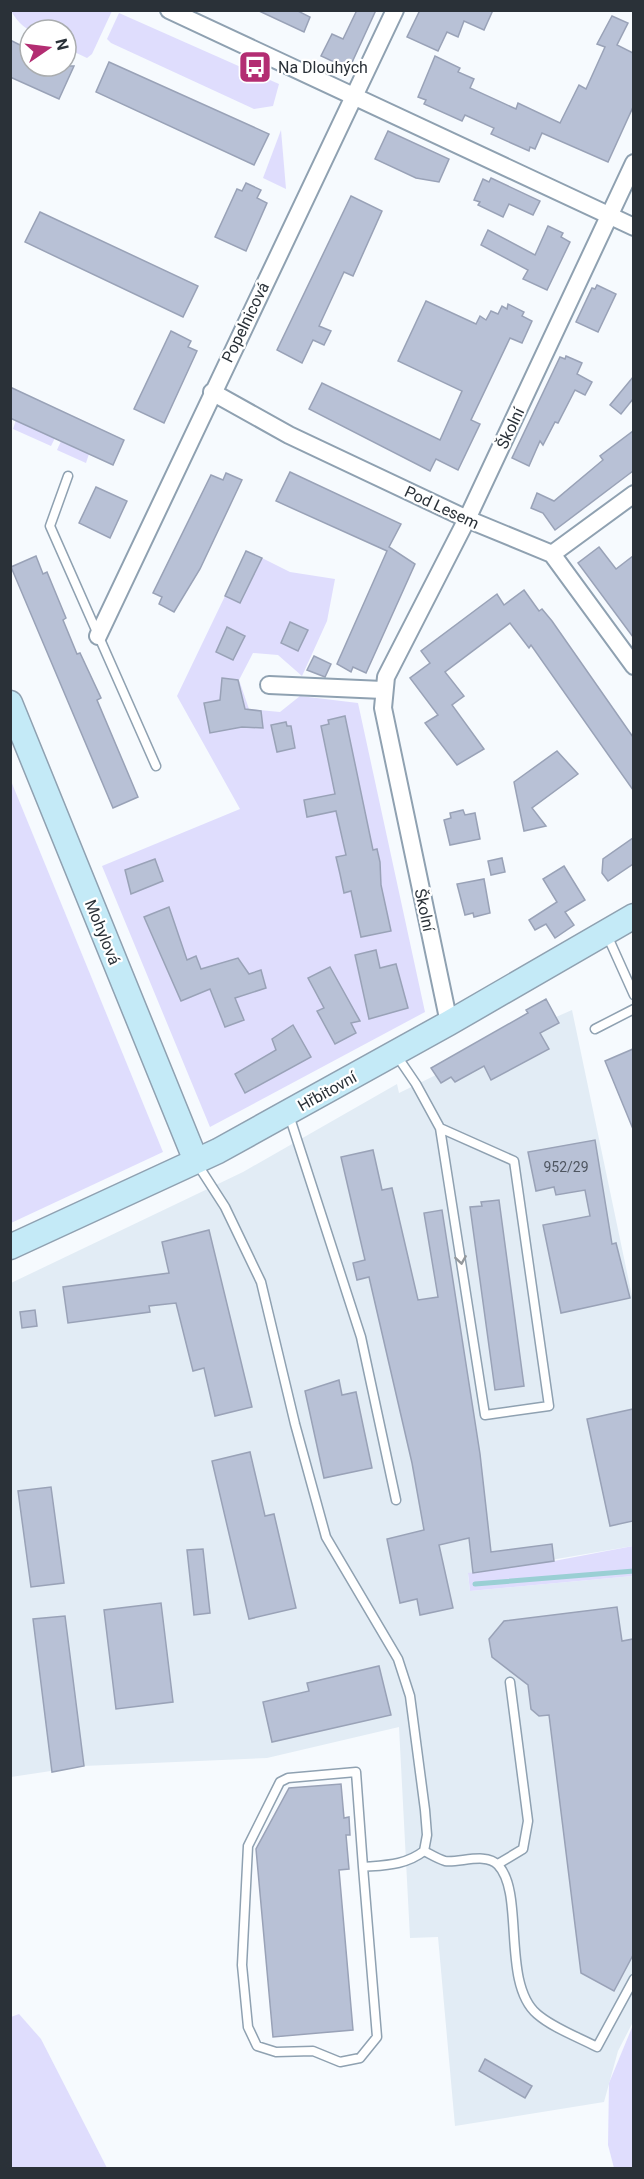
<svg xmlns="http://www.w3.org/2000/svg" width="644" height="2179" viewBox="0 0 644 2179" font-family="Roboto,sans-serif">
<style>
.built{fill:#e2ecf5}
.green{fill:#dfddfd}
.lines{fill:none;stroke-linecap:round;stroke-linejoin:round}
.stream{stroke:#9acfd4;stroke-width:5}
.building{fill:#b8c1d6;stroke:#99a2b7;stroke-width:1.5}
.lane-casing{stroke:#8fa1b1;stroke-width:11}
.street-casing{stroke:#8fa1b1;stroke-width:20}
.secondary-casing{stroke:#8fa1b1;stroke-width:27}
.lane{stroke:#fff;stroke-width:8}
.street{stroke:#fff;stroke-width:16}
.secondary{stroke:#c4eaf7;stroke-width:24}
.oneway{stroke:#94989c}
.labels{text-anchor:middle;stroke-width:4.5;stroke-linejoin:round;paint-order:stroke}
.number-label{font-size:14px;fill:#4e5560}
.poi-label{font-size:16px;fill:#2a3138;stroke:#fff;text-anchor:start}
.street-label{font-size:16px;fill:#2a3138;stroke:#fff}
</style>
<rect width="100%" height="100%" fill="#f6fafe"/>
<path class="built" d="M572 1010 633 1301V1546L468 1574 470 1591 633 1576V2022L618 2051 604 2102 455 2126 438 1937 410 1938 399 1727 267 1758 84 1766 11 1777V1283L243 1172 397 1084 399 1093 436 1075 451 1077 455 1082 484 1066 492 1080 548 1050 540 1033 556 1017Z"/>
<g class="green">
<path d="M11 11H112L92 54 87 58 66 48V30C36 30 28 38 11 11Z"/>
<path d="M119 13 279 84 273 106 254 109 111 43 107 39Z"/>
<path d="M281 130 286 189 263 178Z"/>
<path d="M16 420 55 438 51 446 13 429Z"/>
<path d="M61 441 89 454 86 463 57 450Z"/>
<path d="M262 558 290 572 335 579 327 621 302 676 278 655 253 653 239 680 249 709 280 712 300 696 358 703 425 1012 210 1127 102 866 240 809 177 696 225 596 240 603Z"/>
<path d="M11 781 163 1152 11 1223H10Z"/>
<path d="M633 1546V1576L470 1591 468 1573 554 1561Z"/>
<path d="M19 2014 41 2039 107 2168H11V2017Z"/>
<path d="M633 2025V2168H614L608 2145 609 2083Z"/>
</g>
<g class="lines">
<path class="stream" d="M475 1584 634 1571"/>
</g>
<g class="building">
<path d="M257 10H296L310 17 304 32Z"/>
<path d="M357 10H376L349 69 321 56 332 34 343 39Z"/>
<path d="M420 10H493L484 30 464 21 458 37 447 32 438 51 407 37Z"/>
<path d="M612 16 628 23 617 45 633 53V107L608 162 542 133 535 149 530 147 529 151 491 134 494 128 465 115 462 121 424 104 426 100 418 97 435 56 460 68 458 72 474 79 470 88 516 109 518 103 560 123 579 85 586 89 605 47 597 44Z"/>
<path d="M10 40 30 50V66H74L59 99 10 77Z"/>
<path d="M109 62 269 134 254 165 96 92Z"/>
<path d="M388 131 449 159 439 182 416 178 375 159Z"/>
<path d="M491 178 540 201 533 215 509 204 503 217 478 205 480 202 474 200 483 179 489 182Z"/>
<path d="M246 183 261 190 257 198 267 203 246 251 215 237 237 189 242 191Z"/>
<path d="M351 196 382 211 353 276 344 272 319 326 331 331 324 345 313 340 302 363 277 350Z"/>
<path d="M40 212 198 286 183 317 25 242Z"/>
<path d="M548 226 563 233 561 237 570 242 547 290 523 279 528 270 481 245 488 230 535 255Z"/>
<path d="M597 285 616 294 598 332 576 322 592 288 595 289Z"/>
<path d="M426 301 476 324 480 316 486 320 491 311 498 314 502 306 507 309 508 304 524 312 522 316 532 321 522 343 510 338 471 420 480 424 458 470 436 459 430 471 309 409 322 383 440 440 462 391 398 361Z"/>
<path d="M171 331 191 341 188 347 197 351 164 423 134 409Z"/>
<path d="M566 356 582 363 577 374 592 382 585 395 575 390 558 423 555 422 543 445 540 441 529 466 512 458 560 357 565 359Z"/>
<path d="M633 377V399L621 414 610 405Z"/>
<path d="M10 387 124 440 113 465 10 418Z"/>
<path d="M633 431V471L555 530 543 513 531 508 537 493 554 501 603 460 600 456Z"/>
<path d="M290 472 401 524 389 547 415 564 366 673 353 667 351 672 337 664 387 551 276 501Z"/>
<path d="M226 473 242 480 200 569 174 612 159 604 162 597 153 593 211 475 223 480Z"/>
<path d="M96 487 127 501 110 538 79 523Z"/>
<path d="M599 547 616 569 633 556V637L578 563Z"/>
<path d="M246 551 262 558 240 603 225 596Z"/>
<path d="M36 556 43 574 47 572 66 618 63 620 77 654 80 653 101 698 97 700 138 797 113 808 11 567Z"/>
<path d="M524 590 539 611 542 609 552 621 633 737V790L531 645 529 648 510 623 445 672 464 696 452 705 484 749 457 765 425 723 438 715 410 678 430 663 421 651 497 594 504 605Z"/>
<path d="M290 622 308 630 298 651 281 643Z"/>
<path d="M227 627 245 636 233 660 216 652Z"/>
<path d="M314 656 331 664 325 677 307 670Z"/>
<path d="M222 678 238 680 245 709 261 711 263 728 242 727 210 733 204 703 220 700Z"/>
<path d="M345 716 373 850 377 849 380 862 381 885 391 931 361 937 351 891 344 893 340 874 336 857 346 855 336 811 307 817 304 800 335 794 321 726 329 724 328 720Z"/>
<path d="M286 722 287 726H291L295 748 277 752 271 725Z"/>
<path d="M557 751 578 774 532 808 546 826 524 831 514 782Z"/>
<path d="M463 810 465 815 475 813 480 839 450 845 444 820 451 818 450 813Z"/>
<path d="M633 838V864L608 881 602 873 603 859Z"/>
<path d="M502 858 505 872 491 875 488 861Z"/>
<path d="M155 859 163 881 131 894 125 870Z"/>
<path d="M564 866 585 900 565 912 574 925 555 938 546 924 535 930 529 920 557 902 543 879Z"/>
<path d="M484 879 490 913 474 917 473 913 465 915 457 884Z"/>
<path d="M169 907 187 960 196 956 201 969 238 958 249 974 261 970 266 988 235 998 244 1020 225 1027 210 989 181 1001 144 917Z"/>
<path d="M376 950 380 968 396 964 408 1008 369 1019 355 955Z"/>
<path d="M330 967 360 1021 351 1023 356 1033 335 1044 317 1011 324 1008 308 978Z"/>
<path d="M546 999 559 1023 540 1033 549 1049 491 1080 484 1066 455 1082 451 1077 441 1083 431 1068 528 1013 526 1010Z"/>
<path d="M293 1025 311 1057 245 1093 235 1074 276 1050 272 1039Z"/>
<path d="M633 1049V1129L605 1061Z"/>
<path d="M595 1140 612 1244 616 1243 630 1298 561 1313 543 1225 590 1216 585 1190 556 1195 554 1187 536 1191 528 1152Z"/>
<path d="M373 1150 382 1190 392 1188 418 1300 438 1297 424 1213 442 1210 480 1454 491 1552 552 1544 554 1561 473 1573 469 1538 439 1545 453 1608 420 1615 417 1599 400 1603 387 1539 424 1530 412 1463 369 1277 357 1280 353 1263 365 1260 341 1157Z"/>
<path d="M499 1200 524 1386 495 1390 470 1207 482 1206 481 1202Z"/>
<path d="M209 1230 252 1407 215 1416 204 1368 193 1371 176 1303 149 1306 150 1312 68 1323 63 1287 169 1273 162 1242Z"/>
<path d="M35 1310 37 1326 22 1328 20 1312Z"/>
<path d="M339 1380 342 1395 356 1392 372 1468 324 1478 305 1391Z"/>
<path d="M633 1409V1521L610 1526 587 1419Z"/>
<path d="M250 1452 265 1516 274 1514 296 1608 249 1619 212 1461Z"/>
<path d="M51 1487 64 1583 31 1587 18 1491Z"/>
<path d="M203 1549 210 1613 194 1615 187 1550Z"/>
<path d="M161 1603 173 1702 116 1709 104 1610Z"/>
<path d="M617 1607 622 1641 633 1639V1955L614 1991 581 1973 549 1715 539 1716 531 1709 528 1685 492 1657 489 1639 504 1621Z"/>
<path d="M65 1616 84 1766 52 1772 33 1619Z"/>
<path d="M379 1666 391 1715 272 1742 263 1702 309 1691 307 1683Z"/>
<path d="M341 1784 344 1818 349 1817 350 1835H346L349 1869 339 1870 353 2030 273 2037 256 1849 289 1788Z"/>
<path d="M485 2059 532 2086 525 2098 479 2071Z"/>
</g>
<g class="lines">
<g class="lane-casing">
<g id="lane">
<path d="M68 476 50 526 156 766"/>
<path d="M607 935 634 995"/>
<path d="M595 1029 634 1009"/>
<path d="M397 1056 416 1084 440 1128 485 1415 549 1406 514 1161 440 1128"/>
<path d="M289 1115 361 1337 396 1500"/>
<path d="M196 1162 225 1207 261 1282 295 1424 326 1537 398 1659 410 1696 425 1810 427 1835 424 1851C406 1865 386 1865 363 1867L377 2037 360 2058 340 2062 313 2051 276 2052 257 2046 248 2027 242 1965 248 1846 280 1782 288 1778 356 1772 363 1867"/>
<path d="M424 1851C430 1854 438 1859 445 1861 460 1863 486 1852 498 1865 525 1893 501 1983 537 2014 553 2028 578 2037 597 2047L634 1979"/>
<path d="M498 1864 523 1849 528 1821 510 1682"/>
</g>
</g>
<g class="street-casing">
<g id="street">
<path d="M169 10 634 227"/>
<path d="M212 392 289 435 467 519 552 554 634 666"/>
<path d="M552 554 634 494"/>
<path d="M98 636 395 10"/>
<path d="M269 685 383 690"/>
<path d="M449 1023 383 708 386 677 467 519 634 163"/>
</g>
</g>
<g class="secondary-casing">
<g id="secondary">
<path d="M10 703 196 1161"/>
<path d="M10 1247 218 1151 449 1023 634 916"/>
</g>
</g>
<use href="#lane" class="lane"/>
<use href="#street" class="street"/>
<use href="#secondary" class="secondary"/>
</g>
<defs><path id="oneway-chevron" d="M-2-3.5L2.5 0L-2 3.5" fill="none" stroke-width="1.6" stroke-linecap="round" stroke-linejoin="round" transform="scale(1.5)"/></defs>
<use class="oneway" href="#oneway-chevron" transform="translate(461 1260) rotate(81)"/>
<defs>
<g id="bus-square" transform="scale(1.725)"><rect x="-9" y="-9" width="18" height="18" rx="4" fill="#b32d72" stroke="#fff"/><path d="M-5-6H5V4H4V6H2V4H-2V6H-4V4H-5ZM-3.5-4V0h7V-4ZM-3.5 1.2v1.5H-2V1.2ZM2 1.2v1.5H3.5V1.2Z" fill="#fff"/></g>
</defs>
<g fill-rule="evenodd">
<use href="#bus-square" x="255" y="67"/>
</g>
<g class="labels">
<g class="number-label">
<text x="566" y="1172">952/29</text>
</g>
<g class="poi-label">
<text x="278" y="73">Na Dlouhých</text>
</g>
<g class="street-label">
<text transform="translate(245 322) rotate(-64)" y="6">Popelnicová</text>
<text transform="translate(510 428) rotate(-65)" y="6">Školní</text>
<text transform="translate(442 507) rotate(25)" y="6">Pod Lesem</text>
<text transform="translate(425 910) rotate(78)" y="6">Školní</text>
<text transform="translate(103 932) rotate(68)" y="6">Mohylová</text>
<text transform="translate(327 1091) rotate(-29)" y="6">Hřbitovní</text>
</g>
</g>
<rect width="644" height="2179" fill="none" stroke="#2a3138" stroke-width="24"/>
<g transform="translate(48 48) rotate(76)"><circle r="28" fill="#ffffff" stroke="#aaadaf" stroke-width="1.5"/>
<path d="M0-4.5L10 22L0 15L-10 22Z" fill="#b32d72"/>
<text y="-9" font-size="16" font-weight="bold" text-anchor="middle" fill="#2a3138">N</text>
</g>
</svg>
